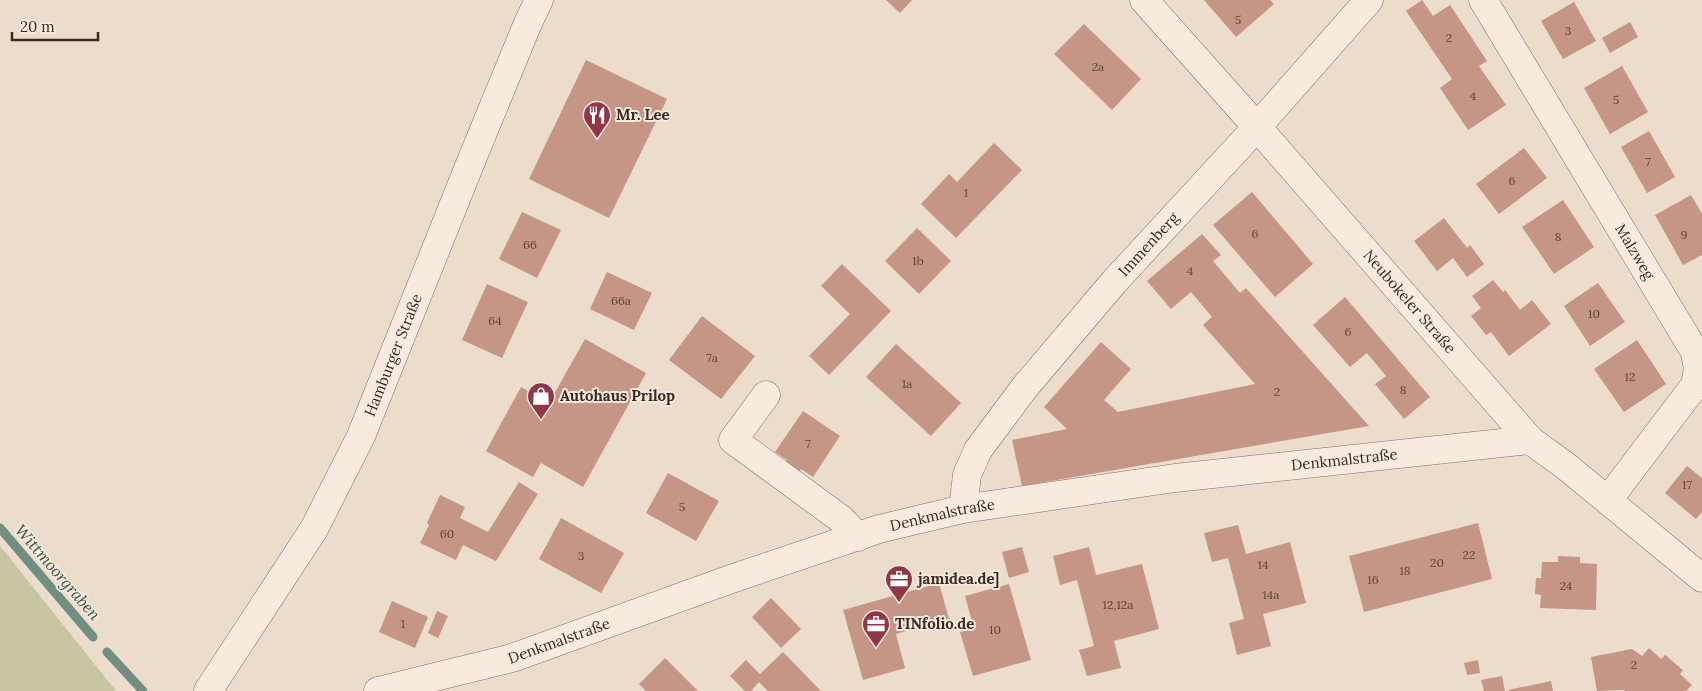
<svg xmlns="http://www.w3.org/2000/svg" width="1702" height="691" viewBox="0 0 1702 691" font-family="Lora,serif">
<style>
.green{fill:#c8c6a0}
.lines{fill:none;stroke-linecap:round;stroke-linejoin:round}
.stream{stroke:#728e82;stroke-width:9}
.building{fill:#c59586}
.minor-casing{stroke:#866f61;stroke-width:29}
.minor{stroke:#f6ebde;stroke-width:28}
.labels{text-anchor:middle;stroke-width:4;stroke-linejoin:round;paint-order:stroke}
.number-label{font-size:12px;fill:#5c453c}
.poi-label{font-size:15px;font-weight:bold;fill:#392a23;stroke:#f3e8da;text-anchor:start}
.street-label{font-size:15px;fill:#392a23;stroke:#f3e8da}
.water-label{font-size:16px;font-style:italic;fill:#34564e;stroke:#f3e8da}
</style>
<rect width="100%" height="100%" fill="#ebdccc"/>
<path class="green" d="M0 546 116 691H0Z"/>
<g class="lines">
<g class="stream">
<path d="M0 528 93 637"/>
<path d="M107 652 143 691"/>
</g>
</g>
<g class="building">
<path d="M886 0H912L900 13Z"/>
<path d="M1204 0H1270L1274 4 1236 37Z"/>
<path d="M1422 0 1433 16 1450 5 1487 61 1479 66 1506 105 1468 130 1440 88 1452 79 1406 11Z"/>
<path d="M1574 2 1596 41 1563 59 1541 21Z"/>
<path d="M1630 22 1638 37 1610 53 1602 38Z"/>
<path d="M1084 24 1141 79 1112 110 1054 54Z"/>
<path d="M586 60 667 99 609 218 529 179Z"/>
<path d="M1622 66 1648 112 1610 134 1584 88Z"/>
<path d="M1649 131 1675 177 1647 193 1621 147Z"/>
<path d="M994 143 1022 170 956 238 921 204 949 174 957 182Z"/>
<path d="M1524 148 1547 178 1499 214 1476 184Z"/>
<path d="M1252 192 1313 264 1275 297 1213 225Z"/>
<path d="M1691 195 1702 214V255L1683 265 1655 215Z"/>
<path d="M1563 200 1594 247 1554 274 1522 227Z"/>
<path d="M522 212 561 230 537 278 499 259Z"/>
<path d="M1444 218 1467 248 1470 245 1484 264 1467 277 1453 258 1437 271 1414 241Z"/>
<path d="M917 228 951 261 919 294 885 261Z"/>
<path d="M1202 234 1221 255 1213 261 1240 293 1246 288 1369 426 1022 486 1012 440 1067 429 1044 407 1101 342 1131 369 1104 400 1118 412 1255 384 1203 325 1212 317 1191 292 1171 309 1147 281Z"/>
<path d="M842 264 891 311 829 375 809 356 850 314 821 286Z"/>
<path d="M607 272 652 293 634 330 590 309Z"/>
<path d="M1493 280 1503 292 1505 290 1520 310 1532 300 1551 324 1509 356 1491 332 1486 335 1471 316 1481 308 1472 296Z"/>
<path d="M1598 283 1625 322 1590 346 1564 306Z"/>
<path d="M487 284 528 302 502 358 462 340Z"/>
<path d="M1345 297 1430 397 1404 419 1375 384 1386 376 1367 353 1350 367 1313 325Z"/>
<path d="M702 316 755 356 721 399 669 360Z"/>
<path d="M585 339 646 373 583 487 541 463 533 477 486 451 521 387 549 403Z"/>
<path d="M1637 340 1666 384 1624 412 1594 369Z"/>
<path d="M896 344 961 403 931 436 866 377Z"/>
<path d="M803 411 840 436 813 477 801 469 796 477 782 468 787 460 775 452Z"/>
<path d="M1687 466 1702 478V512L1696 519 1665 493Z"/>
<path d="M668 473 719 501 696 541 646 513Z"/>
<path d="M519 482 538 494 496 561 463 545 456 560 420 543 429 525 427 523 440 495 465 507 460 518 488 532Z"/>
<path d="M561 518 624 553 601 593 539 559Z"/>
<path d="M1478 523 1492 579 1364 612 1349 556Z"/>
<path d="M1238 525 1246 554 1290 542 1306 603 1263 614 1271 646 1237 655 1229 623 1244 619 1228 558 1212 562 1204 533Z"/>
<path d="M1022 547 1029 572 1009 578 1002 552Z"/>
<path d="M1089 547 1096 575 1142 564 1159 629 1114 641 1121 668 1087 676 1079 650 1094 646 1077 580 1060 585 1053 556Z"/>
<path d="M1558 556 1580 557V563L1597 564 1596 610 1540 608 1541 595 1535 594 1536 578H1541L1542 562H1558Z"/>
<path d="M939 583 949 619 896 634 905 668 863 680 843 610Z"/>
<path d="M1009 584 1031 660 973 676 960 632 974 629 965 596Z"/>
<path d="M771 598 801 629 781 648 752 617Z"/>
<path d="M392 601 428 617 415 648 379 632Z"/>
<path d="M437 611 448 616 438 638 428 633Z"/>
<path d="M1649 648 1661 659 1665 655 1683 670 1680 674 1692 685 1686 691H1626L1624 690 1597 691 1591 657 1632 649 1642 656Z"/>
<path d="M783 652 821 691H768L759 682 751 691H745L730 676 746 660 760 674Z"/>
<path d="M665 658 698 691H646L639 684Z"/>
<path d="M1478 660 1480 673 1467 675 1464 663Z"/>
<path d="M1502 676 1505 691H1484L1481 680Z"/>
<path d="M1551 681 1553 691H1509L1508 690Z"/>
</g>
<g class="lines">
<g class="minor-casing">
<g id="minor">
<path id="s1" d="M1144 0 1257 127 1530 440 1567 467 1702 578"/>
<path id="s2" d="M1483 0 1695 352 1698 369 1695 385 1608 500"/>
<path d="M766 395 733 440 841 519 858 537"/>
<path id="s3" d="M963 509 967 475 978 450 1025 387 1114 282 1257 127 1369 0"/>
<path id="s4" d="M208 691 314 529 361 436 472 159 528 23 539 0"/>
<path id="s5" d="M378 691 512 658 731 579 879 529 963 509 1175 478 1530 440"/>
</g>
</g>
<use href="#minor" class="minor"/>
</g>
<defs>
<g id="restaurant-pin" transform="scale(1.4375)"><path d="M0 17L-7.5 6A9.5 9.5 0 1 1 7.5 6Z" fill="#8f3747" stroke="#f3e8da"/><path d="M-5-6h1v4h1v-4h1v4h1v-4h1v5L-1.5 .5V6h-2V.5L-5-1ZM5-6V6H3V1.5H1.5Q1.5-4 5-6Z" fill="#fff"/></g>
<g id="shop-pin" transform="scale(1.4375)"><path d="M0 17L-7.5 6A9.5 9.5 0 1 1 7.5 6Z" fill="#8f3747" stroke="#f3e8da"/><path d="M-5-2.5h2.3a2.7 3.5 0 0 1 5.4 0H5L5.5 6h-11ZM-1.5-2.5h3a1.5 2.3 0 0 0-3 0Z" fill="#fff"/></g>
<g id="office-pin" transform="scale(1.4375)"><path d="M0 17L-7.5 6A9.5 9.5 0 1 1 7.5 6Z" fill="#8f3747" stroke="#f3e8da"/><path d="M-6-3h4V-5.5h4V-3h4V5H-6ZM-1-4.5V-3h2v-1.5ZM-6 0V1H6V0Z" fill="#fff"/></g>
</defs>
<g fill-rule="evenodd">
<use href="#restaurant-pin" x="597" y="115"/>
<use href="#shop-pin" x="541" y="396"/>
<use href="#office-pin" x="899" y="579"/>
<use href="#office-pin" x="876" y="624"/>
</g>
<g class="labels">
<g class="number-label">
<text x="1238" y="24">5</text>
<text x="1568" y="35">3</text>
<text x="1449" y="42">2</text>
<text x="1098" y="71">2a</text>
<text x="1473" y="100">4</text>
<text x="1616" y="104">5</text>
<text x="1648" y="166">7</text>
<text x="1512" y="185">6</text>
<text x="966" y="197">1</text>
<text x="1255" y="238">6</text>
<text x="1684" y="239">9</text>
<text x="1558" y="241">8</text>
<text x="530" y="249">66</text>
<text x="918" y="265">1b</text>
<text x="1190" y="275">4</text>
<text x="621" y="305">66a</text>
<text x="1594" y="318">10</text>
<text x="495" y="325">64</text>
<text x="1348" y="336">6</text>
<text x="712" y="362">7a</text>
<text x="1630" y="381">12</text>
<text x="907" y="388">1a</text>
<text x="1403" y="394">8</text>
<text x="1277" y="396">2</text>
<text x="808" y="448">7</text>
<text x="1687" y="489">17</text>
<text x="682" y="511">5</text>
<text x="447" y="538">60</text>
<text x="1469" y="559">22</text>
<text x="581" y="560">3</text>
<text x="1437" y="567">20</text>
<text x="1263" y="569">14</text>
<text x="1405" y="575">18</text>
<text x="1373" y="584">16</text>
<text x="1566" y="590">24</text>
<text x="1271" y="599">14a</text>
<text x="1118" y="609">12,12a</text>
<text x="403" y="628">1</text>
<text x="995" y="634">10</text>
<text x="1634" y="669">2</text>
</g>
<g class="poi-label">
<text x="616" y="120">Mr. Lee</text>
<text x="560" y="401">Autohaus Prilop</text>
<text x="918" y="584">jamidea.de]</text>
<text x="895" y="629">TINfolio.de</text>
</g>
<g class="street-label">
<text dy="5" stroke="none"><textPath href="#s3" startOffset="329">Immenberg</textPath></text>
<text dy="5" stroke="none"><textPath href="#s2" startOffset="294">Malzweg</textPath></text>
<text dy="5" stroke="none"><textPath href="#s1" startOffset="402">Neubokeler Straße</textPath></text>
<text dy="5" stroke="none"><textPath href="#s4" startOffset="385">Hamburger Straße</textPath></text>
<text dy="5" stroke="none"><textPath href="#s5" startOffset="998">Denkmalstraße</textPath></text>
<text dy="5" stroke="none"><textPath href="#s5" startOffset="592">Denkmalstraße</textPath></text>
<text dy="5" stroke="none"><textPath href="#s5" startOffset="188">Denkmalstraße</textPath></text>
</g>
<g class="water-label">
<text transform="translate(58 572) rotate(49)" y="6">Wittmoorgraben</text>
</g>
</g>
<path d="M12 32v8h86v-8" fill="none" stroke="#392a23" stroke-width="2.5"/>
<text x="20" y="32" font-size="15" fill="#392a23" stroke="#f3e8da" stroke-width="4" paint-order="stroke">20 m</text>
</svg>
